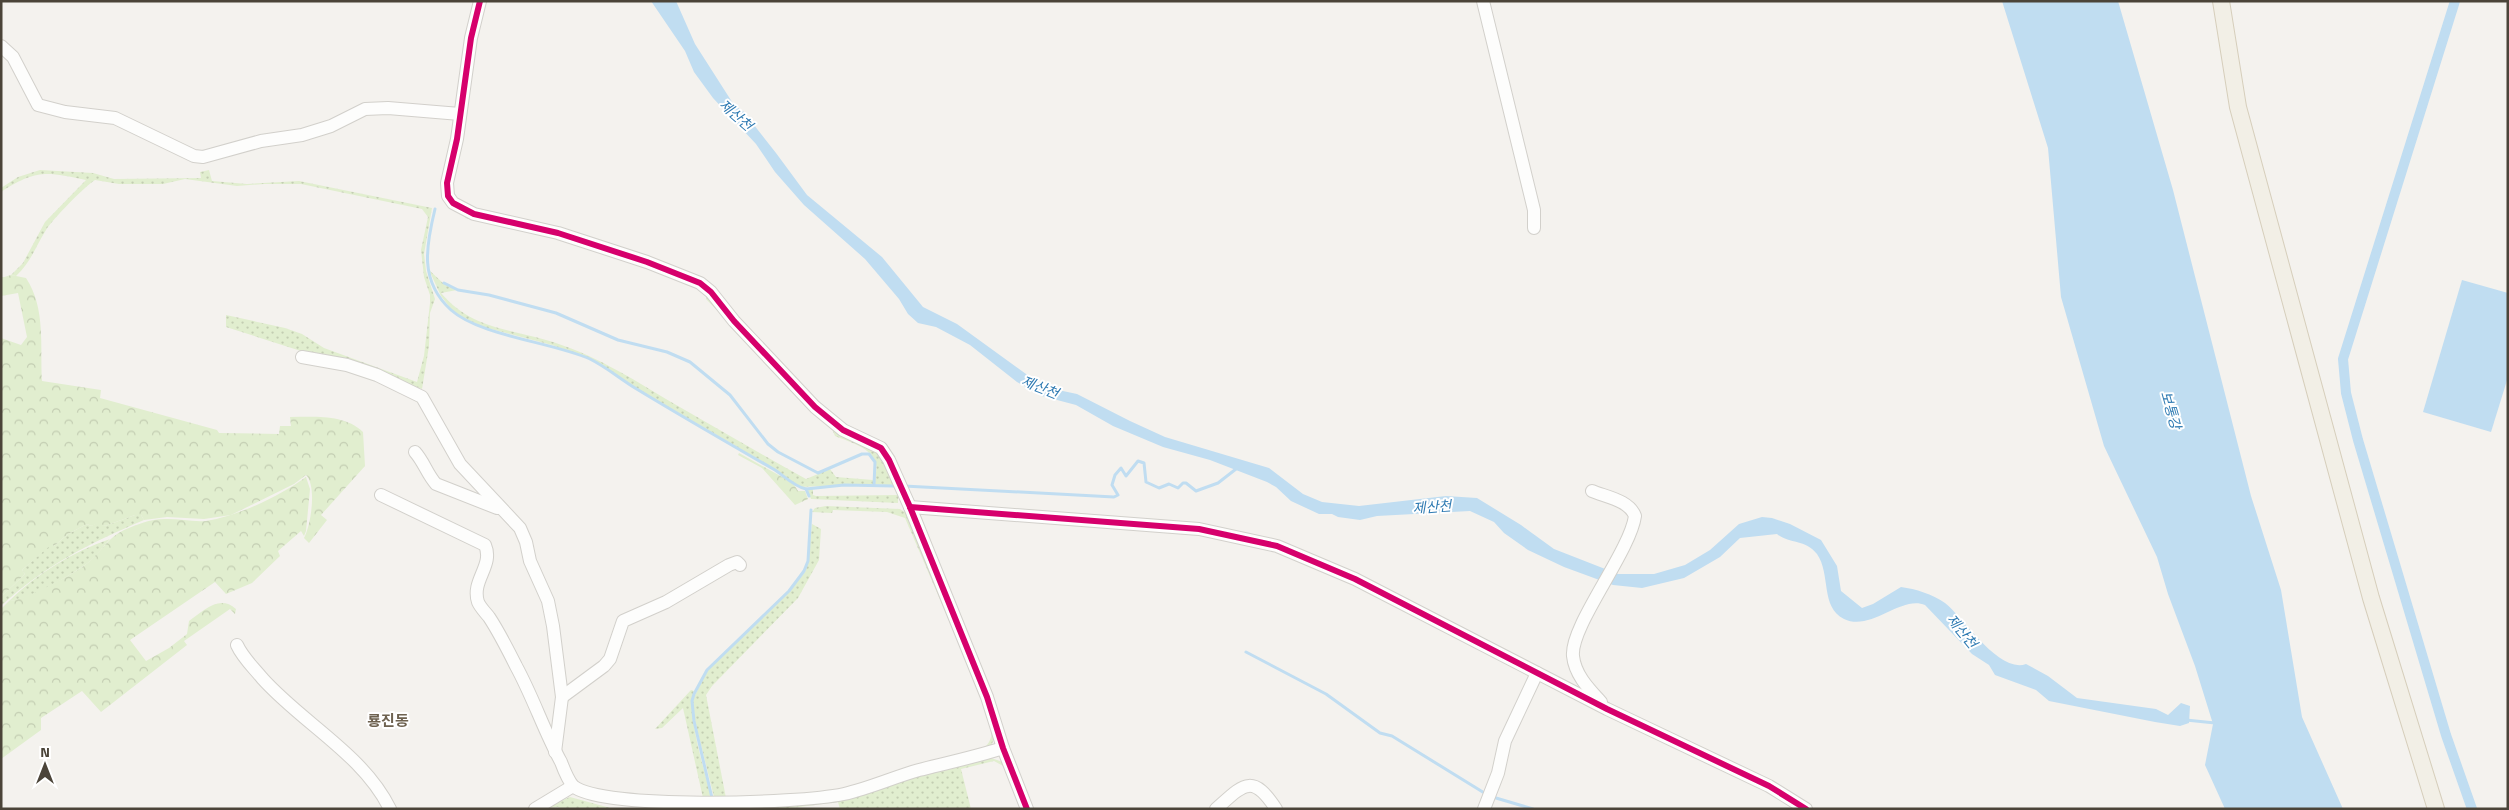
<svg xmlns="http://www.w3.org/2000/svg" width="2509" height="810" viewBox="0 0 2509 810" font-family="'Titillium Web','Noto Sans KR',sans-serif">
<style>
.green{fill:url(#green-dots)}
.forest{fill:url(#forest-crowns)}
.water{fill:#c0ddf1}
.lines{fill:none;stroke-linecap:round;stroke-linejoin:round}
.stream{stroke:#c0ddf1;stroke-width:3}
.canal{stroke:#c0ddf1;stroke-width:10}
.minor-casing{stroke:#d2d0cb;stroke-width:14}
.major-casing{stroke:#d6cebb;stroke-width:18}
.minor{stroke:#fdfdfc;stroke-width:12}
.major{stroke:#f2efe6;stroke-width:16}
.cycleway-casing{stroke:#fff;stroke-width:9}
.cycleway{stroke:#d6006c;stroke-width:6}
.labels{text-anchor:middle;stroke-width:4;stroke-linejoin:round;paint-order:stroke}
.water-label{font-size:14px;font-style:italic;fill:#2e7ab2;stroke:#fff}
.quarter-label{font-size:15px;font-weight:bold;fill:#6e6250;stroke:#fff}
</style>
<defs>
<pattern id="green-dots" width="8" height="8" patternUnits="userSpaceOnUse" patternTransform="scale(1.25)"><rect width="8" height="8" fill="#e1eecf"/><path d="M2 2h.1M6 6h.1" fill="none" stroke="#c3cdb2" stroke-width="1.8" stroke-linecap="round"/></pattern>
<pattern id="forest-crowns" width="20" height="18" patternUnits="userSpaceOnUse" patternTransform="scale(1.25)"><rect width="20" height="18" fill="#e1eecf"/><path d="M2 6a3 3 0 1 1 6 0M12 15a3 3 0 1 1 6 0" fill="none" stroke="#c3cdb2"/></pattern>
</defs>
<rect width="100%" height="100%" fill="#f4f2ee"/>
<g class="green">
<path d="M40 170 93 173 114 179 201 178 200 172 209 170 212 181 247 184 299 181 432 208 424 254 426 271 435 299 430 313 429 346 422 389 378 372 304 352 226 327V315L285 328 302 334 324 348 417 382 424 356 430 303V295L424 277 421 250 428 217 422 209 301 184H264L237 186 185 179 163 184H119L95 180C85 186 52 220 46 230 36 246 31 262 16 276L11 275 23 263 45 222 86 180C46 172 37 169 1 192V188L18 177Z"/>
<path d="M466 215 561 236 677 276 700 286 709 292 727 317 798 394 837 430 867 444 881 454 897 486 875 484C875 476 878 468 875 461 870 447 847 441 835 436L832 429 706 299 707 295 704 291 677 278 584 245 465 218Z"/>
<path d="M429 270 444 284 457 290 441 293C471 328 505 328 546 340 592 353 631 378 671 402 716 428 761 454 806 479L830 469 836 477 873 480V484L799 487 775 469 634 387 593 360 552 345 483 327 460 316 451 309 441 296Z"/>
<path d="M813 489V495L816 496 898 495V503L811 499 807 490Z"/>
<path d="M826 506 900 509 906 513 994 721C996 730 996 743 987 749 971 762 944 760 925 765 901 772 879 782 856 788 809 800 762 800 715 801L695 721 693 701 695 695 708 670 789 592 805 572 808 561 812 524 821 529 819 560 798 598 712 686 706 695 726 798C769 797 810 796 852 786 878 780 902 768 928 762 943 758 975 757 986 746 994 738 992 726 990 716L905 518 887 512 833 510 832 513 812 512 815 508Z"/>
<path d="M135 515H141L144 520C90 543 44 566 1 606V597L25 574 22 570 52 543 54 546 68 534 87 524 91 526 99 522 105 526Z"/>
<path d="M110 539C103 546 97 556 89 562 73 574 28 601 9 601 38 573 72 552 110 539Z"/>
<path d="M691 690 694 691C686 715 706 774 712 801L605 794 703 798 683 708 662 728 655 729Z"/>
<path d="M991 758 1006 763 1005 767 994 761 961 769 971 809H840L838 802 784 809 743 808 921 774Z"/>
<path d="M570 797 614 809H562L558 807 541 809Z"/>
</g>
<g class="forest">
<path d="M11 275 26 278C46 308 40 347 42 381L101 390 100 398 217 430 219 433 279 434 280 426H291L290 417C315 417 344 414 363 432L365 466 321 515 327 520 309 543 304 538C311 525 317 486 306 475L294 484 231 515 204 519 167 517 144 520 141 515H135L105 526 99 523 91 526 87 524 68 534 54 546 52 544 22 570 25 574 1 597V338L21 345 27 337 18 293 1 296V278Z"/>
<path d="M739 453 793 483 798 491H805L808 499 795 505 762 468 738 455Z"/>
<path d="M306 477 310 489 306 531 304 536 301 531 278 551 280 556 252 583 226 594 215 582 130 640 146 661 169 648 187 634 189 621C204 611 219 594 236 609L235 614 230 609 184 641 187 645 101 712 82 691 41 718V730L1 759V609L9 601C24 601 78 572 90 561 102 550 109 537 124 530 138 524 152 518 168 519 180 519 193 522 206 521 238 516 280 496 306 477Z"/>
</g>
<g class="water">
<path d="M651 1H676L695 44 734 105 743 111 776 153 807 195 882 257 923 307 957 324 1044 387 1077 394 1130 421 1165 437 1269 468 1303 494 1322 502 1359 506 1446 496 1477 498 1521 525 1554 549 1618 574H1654L1685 565 1710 550 1739 524 1762 517 1772 518 1790 524 1821 540 1837 566 1841 591 1862 608 1873 604 1901 587C1916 589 1932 594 1945 603 1963 617 1999 674 2026 664L2048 676 2077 698 2156 709 2168 715 2181 703 2190 706 2189 723 2180 726 2155 722 2049 701 2036 690 1995 675 1989 665 1972 654 1925 605C1901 595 1871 632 1844 619 1820 607 1831 574 1817 554 1805 539 1789 544 1777 534L1740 538 1720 557 1684 578 1642 588 1613 585 1564 567 1528 550 1504 533 1494 522 1470 511 1377 516 1360 520 1338 517 1332 514H1319L1291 501 1276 487 1267 482 1210 460 1163 447 1113 426 1076 405 1042 396 1017 382 970 345 936 327 918 323 908 314 899 299 865 259 804 205 775 172 756 144 713 98 694 72 685 51Z"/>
<path d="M2002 1H2118L2173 190 2251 496 2281 590 2302 717 2343 809H2225L2205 765 2213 724 2195 666 2168 594 2157 557 2104 446 2061 297 2048 148Z"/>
<path d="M2462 280 2508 293V377L2491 432 2423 412Z"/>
</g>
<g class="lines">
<g class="stream">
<path d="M435 209C426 246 419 281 451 310 480 336 552 342 590 359 606 367 619 378 635 388 681 416 728 443 775 470 784 476 795 487 806 489"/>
<path d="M444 283 458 290 489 295 556 313 618 340 667 352 690 362 730 395 768 444 778 452 818 473 862 454H869L875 462 874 485"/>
<path d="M904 486 1114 497 1118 495 1112 485 1115 475 1121 468 1126 476 1138 461 1144 463 1146 482 1159 488 1169 484 1178 488 1183 483H1186L1196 491 1218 483 1236 469 1237 466"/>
<path d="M809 496 806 489 844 485 894 486"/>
<path d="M1246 652 1326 694 1380 733 1392 736 1486 794"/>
<path d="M2186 720 2215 723"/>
<path d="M712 798 694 721 692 701 694 694 707 670 789 591 804 571 808 561 811 510"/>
<path d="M1496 798 1533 809"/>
</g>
<path class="canal" d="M2455 1 2343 359 2346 393 2358 440 2446 735 2472 809"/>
<g class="minor-casing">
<g id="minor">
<path d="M480 1 471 38 457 139 447 183 448 196 453 203 474 214 558 233 647 262 700 283 711 292 734 321 815 407 843 430 881 448 889 460 910 507 987 697 1003 748 1027 809"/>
<path d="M1483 1 1534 210V228"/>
<path d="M1 46 13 57 38 105 65 112 115 118 194 156 203 157 261 141 302 135 331 126 365 109 388 108 460 114"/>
<path d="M302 357 347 365 377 375 422 397 460 464 520 528 526 542 530 561 548 601 553 626 562 697 555 752"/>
<path d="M415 452C424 462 427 474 436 484L497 508"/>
<path d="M1592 491C1606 497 1629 500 1635 516 1630 552 1570 626 1573 656 1575 675 1589 689 1601 702"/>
<path d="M381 495 485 545C494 566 471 580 478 602 480 607 485 612 489 617 499 632 508 650 516 666 533 697 544 731 561 762 564 770 568 780 573 786 603 810 797 804 844 794 870 788 894 777 919 770 947 763 975 757 1003 748"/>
<path d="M910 507 1199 529 1277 546 1355 579 1607 709 1769 786 1806 809"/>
<path d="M237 645C243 658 253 667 262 678 302 723 363 754 390 809"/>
<path d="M562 697 604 666 610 659 623 621 666 602 729 565 737 562 740 565"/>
<path d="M535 809 573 786"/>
<path d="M1216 809C1243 785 1252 772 1276 809"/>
<path d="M1484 809 1498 773 1505 741 1537 673"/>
</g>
</g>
<g class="major-casing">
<path id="major" d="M2221 1 2238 107 2371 598 2436 809"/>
</g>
<use href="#minor" class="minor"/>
<use href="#major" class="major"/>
<g class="cycleway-casing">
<g id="cycleway">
<path d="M480 1 471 38 457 139 447 183 448 196 453 203 474 214 558 233 647 262 700 283 711 292 734 321 815 407 843 430 881 448 889 460 910 507 987 697 1003 748 1027 809"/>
<path d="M910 507 1199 529 1277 546 1355 579 1607 709 1769 786 1806 809"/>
</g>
</g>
<use href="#cycleway" class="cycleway"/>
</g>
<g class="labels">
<g class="water-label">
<text transform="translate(736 115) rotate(41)" y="5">제산천</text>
<text transform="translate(1040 387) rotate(22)" y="5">제산천</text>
<text transform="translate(2171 410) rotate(74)" y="5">보통강</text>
<text transform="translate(1432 507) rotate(-4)" y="5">제산천</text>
<text transform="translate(1962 631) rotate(51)" y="5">제산천</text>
</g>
<g class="quarter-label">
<text x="388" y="726">룡진동</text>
</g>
</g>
<rect width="2509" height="810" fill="none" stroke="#4b4439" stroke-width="5"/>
<g transform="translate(45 765)" stroke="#ffffff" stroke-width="4" paint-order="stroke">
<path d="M0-4L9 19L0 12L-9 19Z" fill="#4b4439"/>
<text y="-8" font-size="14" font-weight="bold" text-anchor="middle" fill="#4b4439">N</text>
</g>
</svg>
